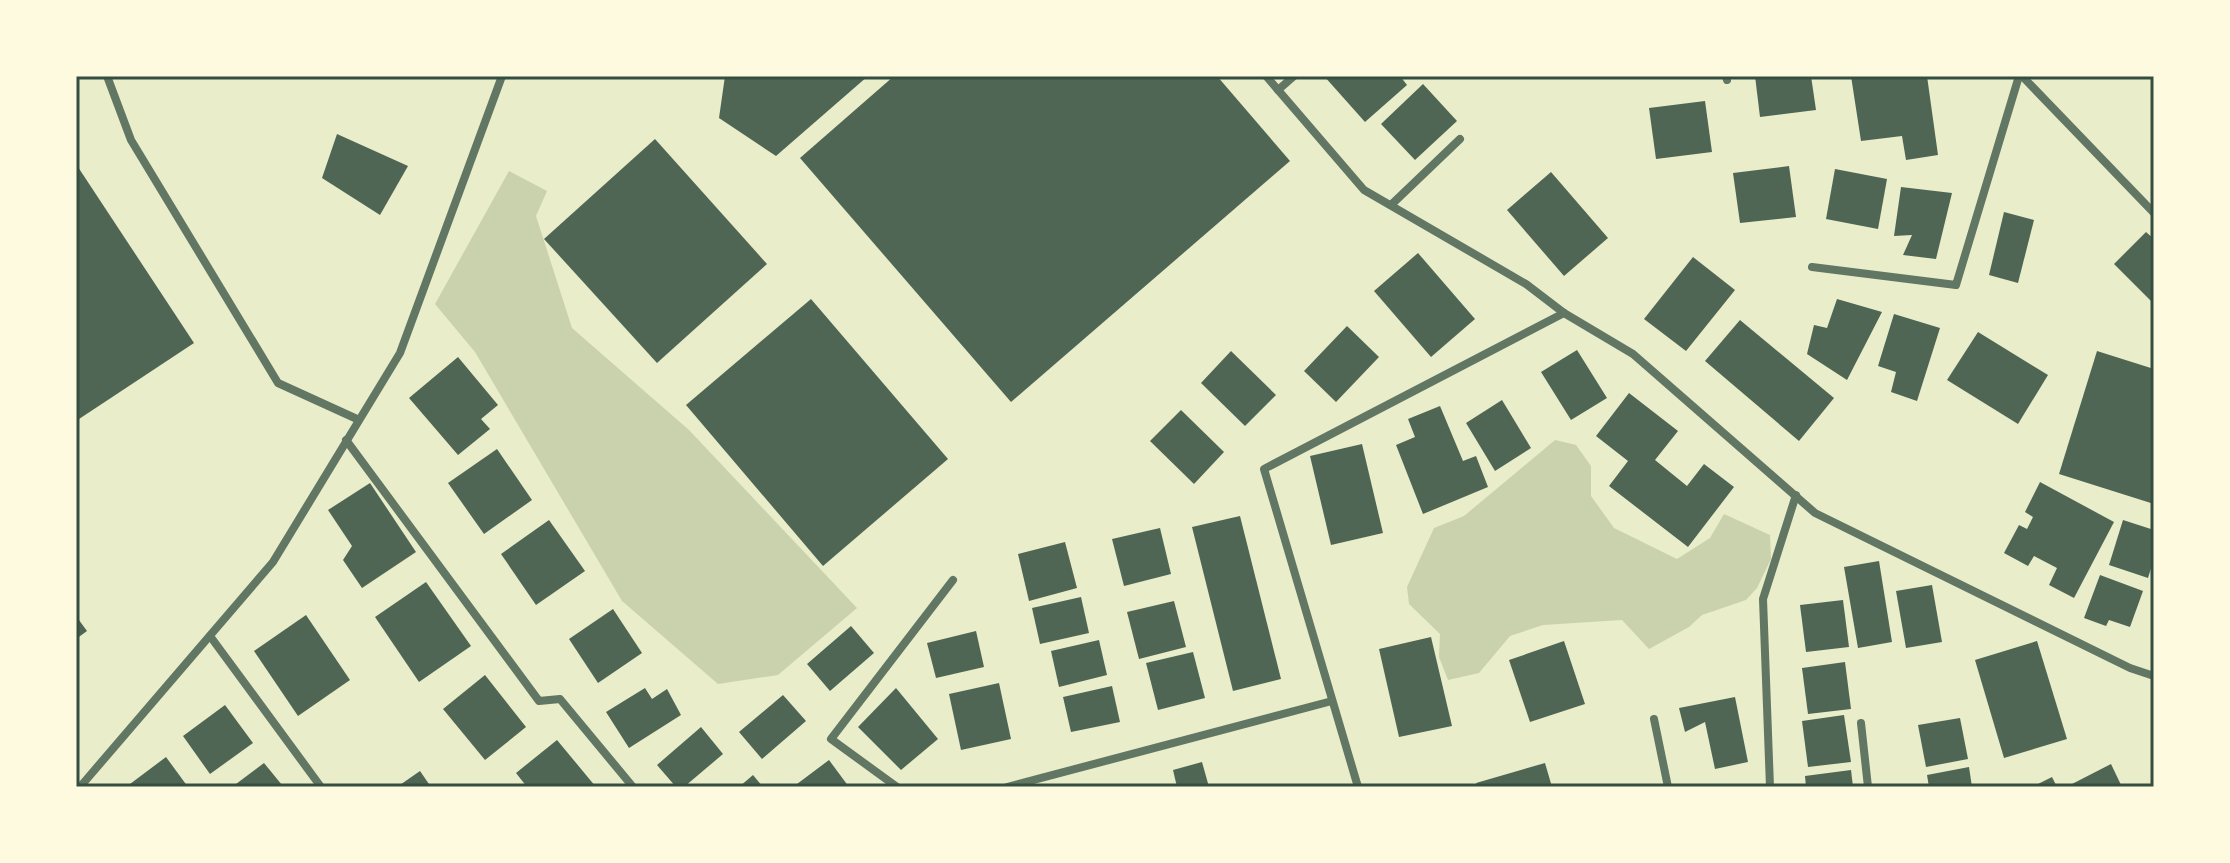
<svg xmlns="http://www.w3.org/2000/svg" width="2230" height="863" viewBox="0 0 2230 863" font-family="Cabin,sans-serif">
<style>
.green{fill:#cad2ad}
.building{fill:#4f6655}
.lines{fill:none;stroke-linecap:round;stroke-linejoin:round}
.minor{stroke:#617663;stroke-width:8}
.neatline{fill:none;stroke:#344e41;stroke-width:3}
</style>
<rect width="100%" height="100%" fill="#e9edc9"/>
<g class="green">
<path d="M509 171 547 191 536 216 572 328 689 430 857 608 778 675 718 684 622 601 475 352 435 304Z"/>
<path d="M1555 440 1576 445 1591 466V496L1614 528 1677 559 1710 538 1724 514 1770 535 1771 559 1757 588 1746 600 1702 615 1689 627 1649 649 1622 620 1543 625 1510 636 1479 673 1448 680 1439 657 1440 634 1409 604 1407 587 1434 528 1464 516Z"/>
</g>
<g class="building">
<path d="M725 76H868L776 156 719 118Z"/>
<path d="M894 76H1217L1290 161 1011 402 800 158Z"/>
<path d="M1324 76H1400L1407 85 1365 122Z"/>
<path d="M1755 76H1811L1816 110 1760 117Z"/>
<path d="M1851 76H1927L1938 155 1906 160 1902 136 1861 141Z"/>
<path d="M1423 84 1457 121 1415 160 1381 124Z"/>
<path d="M1705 101 1712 152 1656 159 1649 108Z"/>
<path d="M337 134 408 166 380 215 322 178Z"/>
<path d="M655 139 767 264 657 363 544 239Z"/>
<path d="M76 164 194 343 76 421Z"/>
<path d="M1789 166 1796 217 1740 223 1733 173Z"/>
<path d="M1835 169 1887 179 1878 229 1826 219Z"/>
<path d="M1551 172 1608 238 1564 276 1507 210Z"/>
<path d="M1901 187 1952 193 1936 259 1903 255 1912 235 1894 236Z"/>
<path d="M2004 212 2034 220 2018 283 1989 275Z"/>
<path d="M2146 232 2154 239V304L2114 264Z"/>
<path d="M1418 253 1475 319 1431 357 1374 291Z"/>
<path d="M1693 257 1735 290 1686 351 1644 319Z"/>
<path d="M811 299 948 459 823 566 686 405Z"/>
<path d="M1837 299 1882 312 1847 380 1807 354 1814 325 1827 328Z"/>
<path d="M1894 314 1940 328 1917 401 1891 392 1896 372 1878 366Z"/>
<path d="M1740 320 1834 398 1799 441 1705 361Z"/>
<path d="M1347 326 1379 357 1336 402 1304 371Z"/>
<path d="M1978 332 2048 375 2018 424 1947 380Z"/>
<path d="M1577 350 1607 398 1571 420 1541 372Z"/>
<path d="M1231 351 1276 395 1245 426 1201 383Z"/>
<path d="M2097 351 2154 369V504L2059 474Z"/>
<path d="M458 357 498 405 481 419 490 429 458 455 409 398Z"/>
<path d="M1629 393 1678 431 1655 460 1687 486 1704 464 1734 487 1688 547 1609 486 1628 461 1596 436Z"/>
<path d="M1502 400 1531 448 1495 471 1466 423Z"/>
<path d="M1440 406 1463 461 1476 456 1488 487 1423 514 1396 445 1415 437 1408 419Z"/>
<path d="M1181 410 1224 452 1194 484 1150 441Z"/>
<path d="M1362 444 1383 533 1331 545 1310 456Z"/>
<path d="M497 449 532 500 484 534 448 483Z"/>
<path d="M2040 482 2114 522 2074 598 2049 585 2057 568 2034 556 2028 566 2004 553 2019 525 2027 529 2033 517 2025 512Z"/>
<path d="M370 483 416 552 362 588 343 560 352 546 328 510Z"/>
<path d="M1240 516 1281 679 1233 691 1192 527Z"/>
<path d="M549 520 585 571 536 605 501 554Z"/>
<path d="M2123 520 2154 530V559L2148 578 2109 565Z"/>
<path d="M1160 528 1171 574 1124 586 1112 539Z"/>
<path d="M1065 542 1077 588 1029 601 1018 554Z"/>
<path d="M1879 561 1892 642 1858 648 1844 567Z"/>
<path d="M2100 575 2143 591 2130 627 2109 620 2106 626 2084 618Z"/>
<path d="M426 582 471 646 419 682 375 617Z"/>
<path d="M1932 585 1942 642 1906 648 1896 591Z"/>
<path d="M1081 597 1089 633 1040 644 1032 608Z"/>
<path d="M1843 600 1849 647 1806 652 1800 605Z"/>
<path d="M1174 601 1186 647 1139 659 1127 612Z"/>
<path d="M613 609 642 653 598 683 569 639Z"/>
<path d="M306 615 350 680 298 716 254 651Z"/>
<path d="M76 616 87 631 76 639Z"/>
<path d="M851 626 874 653 830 691 807 664Z"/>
<path d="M976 631 984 667 936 678 927 643Z"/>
<path d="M1431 637 1452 726 1399 737 1379 649Z"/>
<path d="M1099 640 1107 675 1059 687 1051 651Z"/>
<path d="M1564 641 1585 704 1530 722 1509 660Z"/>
<path d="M2037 641 2067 739 2004 758 1975 660Z"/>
<path d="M1193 652 1205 698 1158 710 1146 663Z"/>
<path d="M1845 662 1851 709 1808 714 1802 668Z"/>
<path d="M485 675 526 727 485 760 443 709Z"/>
<path d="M999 683 1011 739 961 750 949 694Z"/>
<path d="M1112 686 1120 722 1071 732 1063 697Z"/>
<path d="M645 688 652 699 667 689 681 715 629 748 606 712Z"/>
<path d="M896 688 938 739 901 770 858 727Z"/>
<path d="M783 695 806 721 762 759 739 732Z"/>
<path d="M1735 697 1748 762 1715 769 1705 722 1685 732 1679 708Z"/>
<path d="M225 705 253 743 210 774 183 736Z"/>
<path d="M1844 715 1851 762 1808 767 1802 721Z"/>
<path d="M1960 718 1968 759 1926 767 1918 725Z"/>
<path d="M701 727 723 754 684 787H676L657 765Z"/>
<path d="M557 740 596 787H527L516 773Z"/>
<path d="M166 757 188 787H126Z"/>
<path d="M829 760 849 787H793Z"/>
<path d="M1202 762 1209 787H1177L1173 770Z"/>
<path d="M264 763 282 785 279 787H232Z"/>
<path d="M1545 763 1552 787H1478L1476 783Z"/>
<path d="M2111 764 2122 787H2074L2072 784Z"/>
<path d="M1969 767 1972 787H1929L1927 775Z"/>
<path d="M1851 770 1853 787H1806L1805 776Z"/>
<path d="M420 771 431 787H397Z"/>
<path d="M753 775 763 787H739Z"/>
<path d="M2052 777 2057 787H2032Z"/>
</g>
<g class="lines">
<g class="minor">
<path d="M107 76 131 140 278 383 357 419"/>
<path d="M1266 76 1364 190 1526 284 1564 313 1633 354 1815 513 2130 668 2154 676"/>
<path d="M1726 76 1727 80"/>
<path d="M2022 76 2154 213"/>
<path d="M1278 90 1294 76"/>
<path d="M1391 205 1460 139"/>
<path d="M1812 267 1956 285 2019 76"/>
<path d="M346 440 539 701 560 699 633 787"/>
<path d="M210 636 321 787"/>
<path d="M1654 719 1668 787"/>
<path d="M1861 723 1868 787"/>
<path d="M80 787 273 562 400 353 502 76"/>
<path d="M897 787 831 739 953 580"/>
<path d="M1007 787 1332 701"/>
<path d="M1358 787 1264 469 1564 313"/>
<path d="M1770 787 1763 599 1796 495"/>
</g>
</g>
<rect width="2230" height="863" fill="none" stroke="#fefae0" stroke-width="156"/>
<rect x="78" y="78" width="2074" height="707" class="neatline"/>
</svg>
